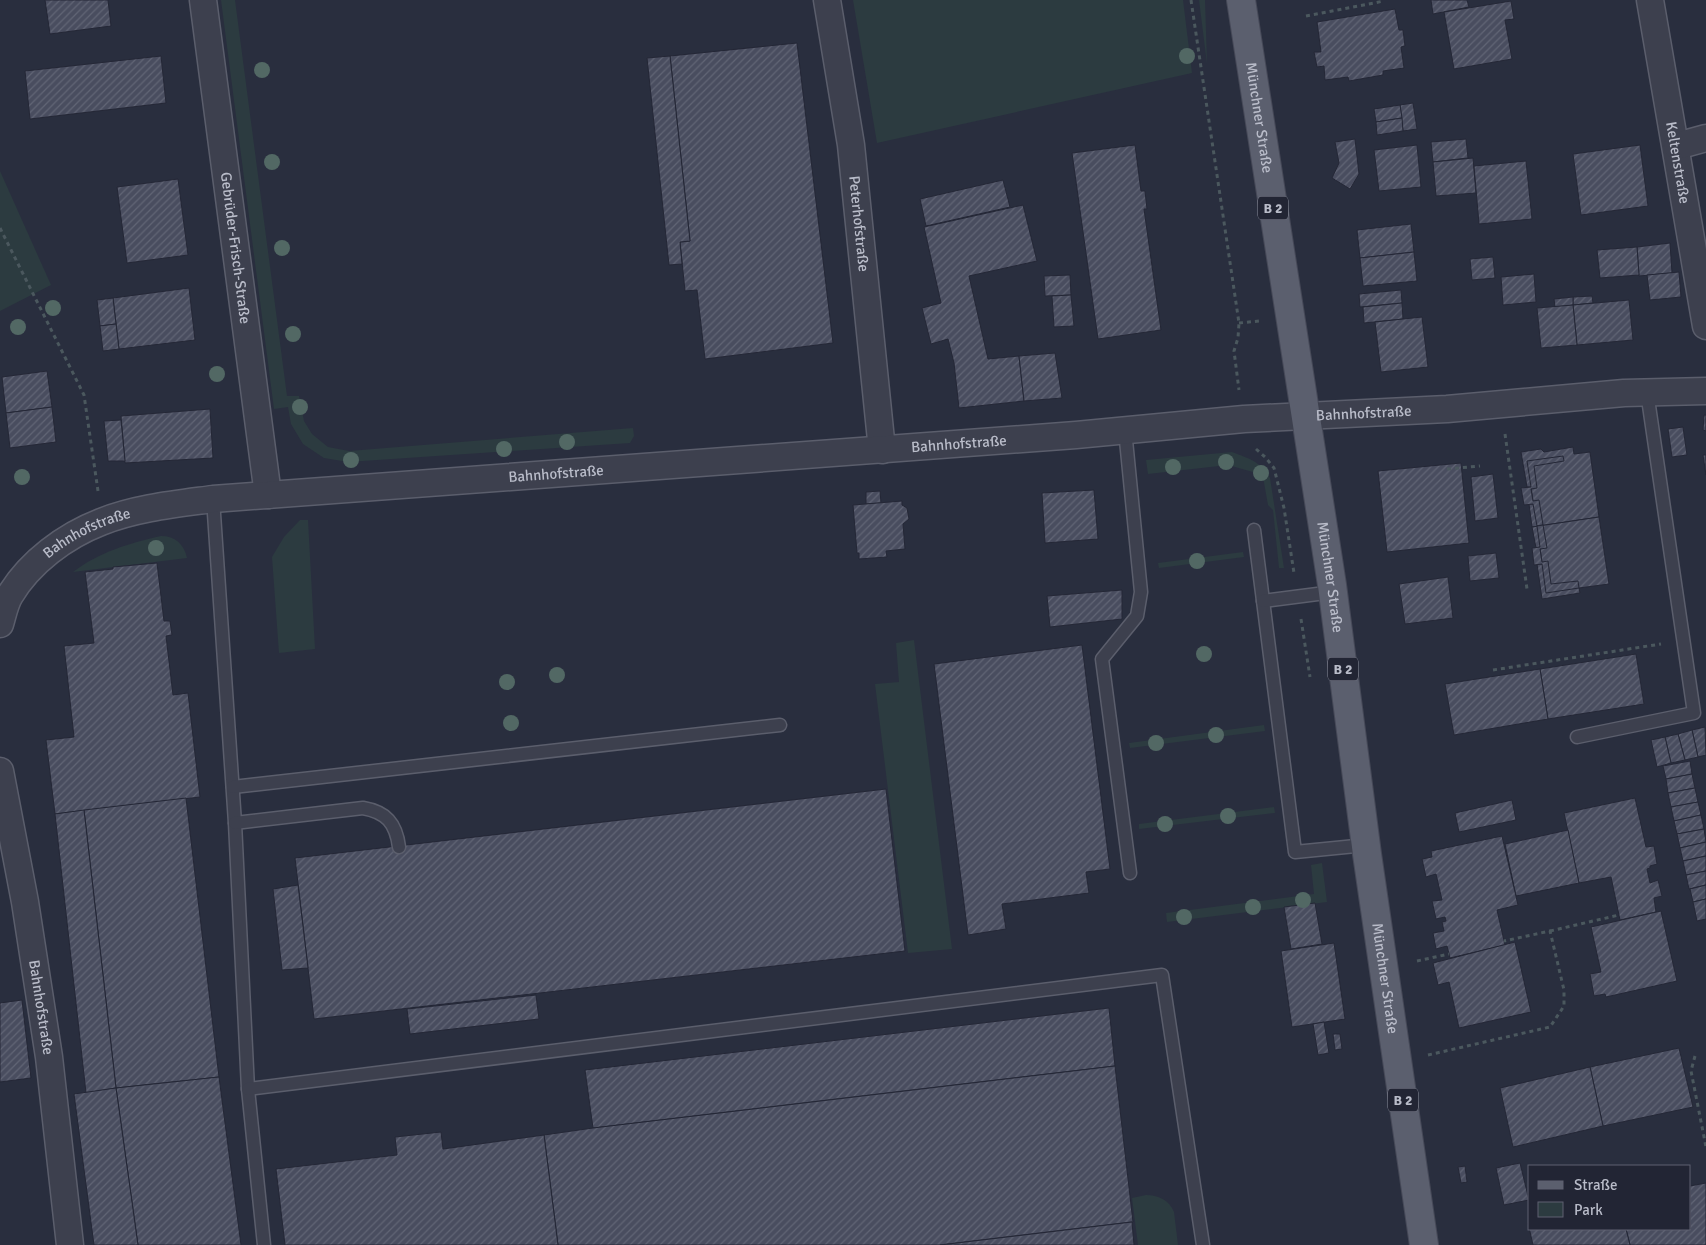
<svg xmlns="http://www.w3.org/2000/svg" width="1706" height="1245" viewBox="0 0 1706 1245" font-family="Signika,sans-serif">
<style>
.green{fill:#2c3b40}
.building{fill:url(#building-hatch);stroke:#242736}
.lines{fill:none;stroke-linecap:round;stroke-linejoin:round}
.service-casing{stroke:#5b5e6c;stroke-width:15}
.minor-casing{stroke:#5b5e6c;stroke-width:29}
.primary-casing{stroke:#464958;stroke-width:30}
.path{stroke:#4b585e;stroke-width:3;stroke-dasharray:4 4;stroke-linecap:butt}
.service{stroke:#3d404e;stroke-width:12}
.minor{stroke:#3d404e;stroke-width:26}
.primary{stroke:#5b5f6e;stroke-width:28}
.tree{fill:#526864}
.labels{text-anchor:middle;stroke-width:4;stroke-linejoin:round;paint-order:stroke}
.shield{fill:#222534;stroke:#8c8f9c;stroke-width:1}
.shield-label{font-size:14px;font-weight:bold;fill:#b9bcc9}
.street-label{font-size:15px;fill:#b9bcc9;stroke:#222534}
</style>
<defs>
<pattern id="building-hatch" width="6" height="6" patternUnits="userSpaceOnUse" patternTransform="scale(1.25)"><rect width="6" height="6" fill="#494d5f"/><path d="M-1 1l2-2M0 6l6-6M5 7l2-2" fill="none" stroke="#616575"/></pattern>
</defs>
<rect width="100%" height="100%" fill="#292e3e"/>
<g class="green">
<path d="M221 0H235L287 396H299L304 421 312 434 328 447 349 451 633 428 634 436 630 443 348 462 324 458 303 444 291 424 288 407 274 409Z"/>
<path d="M853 0H1183L1192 73 877 143Z"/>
<path d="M1199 0H1205L1207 64Z"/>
<path d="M0 171 51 285 0 311Z"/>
<path d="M1232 452C1250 459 1260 461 1270 478L1284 568H1279L1273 510 1268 505 1263 477 1260 474 1228 465 1148 474 1146 460Z"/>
<path d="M300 520H308L315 649 279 653 272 557 284 537Z"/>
<path d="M161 536C175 536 184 544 187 558L73 572C99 552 130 543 161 536Z"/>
<path d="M1243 552 1244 557 1159 568 1158 563Z"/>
<path d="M914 640 952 949 908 953 875 684 899 682 896 643Z"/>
<path d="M1264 725 1265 731 1130 748 1129 743Z"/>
<path d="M1274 807 1275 813 1139 829V824Z"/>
<path d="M1322 863 1327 902 1167 922 1166 913 1314 894 1311 865Z"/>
<path d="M1146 1195C1158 1195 1169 1200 1174 1212L1178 1245H1138L1132 1198Z"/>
</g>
<g class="building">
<path d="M45 0H108L111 26 50 34Z"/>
<path d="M1431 0H1467L1469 7 1433 14Z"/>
<path d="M1511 1 1514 19 1505 20 1512 59 1454 69 1444 12Z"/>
<path d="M1395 9 1399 30H1403L1405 46 1401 47 1404 68 1383 71V75L1349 81 1348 77 1325 80 1324 66 1317 67 1314 52H1321L1317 22Z"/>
<path d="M797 43 833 343 705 359 697 290 685 291 680 242 690 241 670 56Z"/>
<path d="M161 56 166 103 30 119 25 71Z"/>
<path d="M670 56 690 241 680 242 682 264 669 265 647 58Z"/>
<path d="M1413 103 1417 129 1403 131 1400 105Z"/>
<path d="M1400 105 1402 118 1376 122 1374 109Z"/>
<path d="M1402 118 1403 131 1377 135 1376 122Z"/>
<path d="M1355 139 1359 174 1350 189 1332 178 1339 163 1335 142Z"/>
<path d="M1466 139 1468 158 1433 162 1431 142Z"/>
<path d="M1135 145 1141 191H1145L1147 209H1144L1161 330 1098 339 1072 153Z"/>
<path d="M1417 145 1421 187 1379 191 1374 150Z"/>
<path d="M1640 145 1648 206 1581 215 1573 154Z"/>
<path d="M1473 158 1476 193 1436 196 1433 162Z"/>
<path d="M1526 161 1532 219 1479 224 1474 166Z"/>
<path d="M178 179 188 255 127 263 117 187Z"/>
<path d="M1003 180 1010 207 926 226 920 199Z"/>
<path d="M1023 205 1037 261 969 276 988 359 1019 356 1024 401 959 408 954 363 948 339 931 344 922 308 941 303 924 227Z"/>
<path d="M1411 224 1414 252 1360 258 1357 230Z"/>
<path d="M1670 243 1672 273 1639 276 1637 247Z"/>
<path d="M1637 247 1639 275 1600 278 1597 250Z"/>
<path d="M1414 252 1417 281 1363 286 1360 258Z"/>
<path d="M1493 257 1495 278 1472 280 1470 259Z"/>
<path d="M1679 272 1681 297 1650 300 1647 275Z"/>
<path d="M1534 274 1536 302 1503 305 1501 277Z"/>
<path d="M1070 275 1071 295 1045 296 1044 276Z"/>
<path d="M189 288 195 340 119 349 113 298Z"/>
<path d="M1401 290 1402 303 1360 307 1359 294Z"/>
<path d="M1071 295 1074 326 1054 327 1052 296Z"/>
<path d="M1592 296 1593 303 1573 305V297Z"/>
<path d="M1573 297V305L1555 307 1554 299Z"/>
<path d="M113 298 116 324 100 326 97 300Z"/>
<path d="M1629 300 1633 340 1577 345 1573 305Z"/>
<path d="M1402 303 1403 319 1364 323 1363 307Z"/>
<path d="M1573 305 1577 345 1541 348 1537 308Z"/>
<path d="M1422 317 1428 367 1381 372 1375 322Z"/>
<path d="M116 324 119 349 103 351 100 326Z"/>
<path d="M1055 353 1062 398 1024 401 1019 356Z"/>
<path d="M47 371 52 407 6 413 2 377Z"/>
<path d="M52 407 56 442 10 448 6 413Z"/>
<path d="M210 409 213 458 125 463 121 416Z"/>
<path d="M1704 415H1706V431L1703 430Z"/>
<path d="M121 420 125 461H108L104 421Z"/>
<path d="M1683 427 1687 455 1672 457 1668 429Z"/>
<path d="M1573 447 1574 454 1590 452 1599 517 1532 527 1529 504H1533V501L1531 487H1527L1521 452 1541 449 1544 452Z"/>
<path d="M1703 455H1706V475Z"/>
<path d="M1563 456 1564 461 1534 466 1537 488 1531 489 1533 501 1539 500 1543 525 1537 526 1533 504 1524 505 1521 488 1531 487 1527 461Z"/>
<path d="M1461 463 1469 543 1387 552 1378 471Z"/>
<path d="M1493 474 1498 518 1475 521 1471 477Z"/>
<path d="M1094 490 1098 539 1045 543 1042 493Z"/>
<path d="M880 491 881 503 866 504V492Z"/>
<path d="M902 501V505L907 508 909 519 903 524 905 549 886 551 887 557 859 559V553H857L853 505Z"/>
<path d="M1599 517 1609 584 1579 588 1580 593 1542 599 1537 564H1542L1540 547 1536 548 1532 527Z"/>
<path d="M1543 525 1547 548 1540 549 1542 562 1548 561 1551 584 1578 581 1579 588 1546 593 1542 564 1534 565 1532 548 1540 547 1537 526Z"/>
<path d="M1496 553 1499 578 1470 581 1468 556Z"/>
<path d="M157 563 164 621H170L172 635 166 636 173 695 188 693 200 797 55 814 46 740 74 737 64 646 94 643 85 572 113 569V567Z"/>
<path d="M1448 577 1453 618 1405 624 1399 584Z"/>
<path d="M1122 590V619L1050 627 1047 596Z"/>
<path d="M1082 645 1110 869 1086 872 1089 893 1002 904 1006 929 968 935 934 664Z"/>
<path d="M1636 654 1644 704 1548 719 1540 669Z"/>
<path d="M1540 669 1548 719 1454 735 1445 684Z"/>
<path d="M1705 727 1706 755 1698 757 1692 730Z"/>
<path d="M1692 730 1698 757 1685 760 1678 734Z"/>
<path d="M1678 734 1685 760 1671 763 1665 737Z"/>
<path d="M1665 737 1671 763 1657 767 1651 740Z"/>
<path d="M1690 761 1692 774 1666 779 1663 766Z"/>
<path d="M1692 774 1695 788 1668 793 1666 779Z"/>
<path d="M1695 788 1698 802 1671 807 1668 793Z"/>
<path d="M886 789 905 951 314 1019 295 858Z"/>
<path d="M186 798 219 1077 116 1088 84 810Z"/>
<path d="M1635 798 1646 847 1654 846 1657 864 1650 866V868L1647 869 1650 883 1658 880 1662 896 1654 898 1656 912 1620 920 1611 877 1579 883 1564 813Z"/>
<path d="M1512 800 1516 820 1459 832 1455 813Z"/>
<path d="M1698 802 1701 815 1674 821 1671 807Z"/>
<path d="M84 810 116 1088 86 1093 55 814Z"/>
<path d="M1701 815 1704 829 1677 834 1674 821Z"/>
<path d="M1704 829 1706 842 1680 848 1677 834Z"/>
<path d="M1568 830 1579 883 1516 896 1505 844Z"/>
<path d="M1502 836 1518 905 1497 910 1505 945 1450 958 1447 946 1436 949 1433 933 1444 931 1442 922 1446 921 1445 917 1436 919 1432 901 1442 900 1436 874 1426 877 1422 859 1432 857 1431 851Z"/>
<path d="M1706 842V856L1683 861 1680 848Z"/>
<path d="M1706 856V871L1686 875 1683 861Z"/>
<path d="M1706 871V885L1689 889 1686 875Z"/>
<path d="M298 885 308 968 282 970 273 889Z"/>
<path d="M1706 885V899L1693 902 1690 889Z"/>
<path d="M1706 899V919L1697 921 1693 902Z"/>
<path d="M1315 903 1322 944 1291 949 1284 907Z"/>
<path d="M1661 911 1677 981 1606 997 1605 994 1594 996 1590 974 1601 972 1591 927Z"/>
<path d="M1515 942 1531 1012 1459 1028 1449 982 1438 985 1433 963Z"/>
<path d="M1334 943 1345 1019 1292 1027 1281 951Z"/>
<path d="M536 995 539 1019 410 1034 407 1009Z"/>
<path d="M22 1000 31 1078 0 1082V1003Z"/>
<path d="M1109 1008 1115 1066 593 1128 585 1070Z"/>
<path d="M1324 1022 1329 1053 1318 1055 1313 1024Z"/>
<path d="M1333 1034H1340L1342 1049 1335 1050Z"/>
<path d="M1679 1048 1693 1107 1603 1126 1590 1067Z"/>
<path d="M1115 1066 1133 1222H1132L940 1245H558L544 1135 593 1128Z"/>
<path d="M1590 1067 1603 1126 1513 1147 1500 1088Z"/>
<path d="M219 1077 241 1245H138L116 1088Z"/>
<path d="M116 1088 138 1245H94L74 1094Z"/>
<path d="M441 1132 443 1149 544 1135 558 1245H285L276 1169 397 1155 395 1137Z"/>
<path d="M1520 1163 1529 1200 1504 1205 1496 1168Z"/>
<path d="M1465 1166 1467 1182 1461 1183 1458 1167Z"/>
<path d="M1706 1183V1245H1630L1626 1229H1690V1186Z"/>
<path d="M1132 1222 1134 1245H940Z"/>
<path d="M1528 1223H1530V1229H1626L1630 1245H1533Z"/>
</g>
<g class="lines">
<g class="service-casing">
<g id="service">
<path d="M1125 430 1141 592 1137 616 1102 659 1130 873"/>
<path d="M213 499 235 823 248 1089 264 1245"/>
<path d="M1254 530 1295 852 1366 845"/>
<path d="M1263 601 1333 592"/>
<path d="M1577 737 1694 713 1647 392"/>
<path d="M233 787 780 725"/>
<path d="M235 823 363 808C386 812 396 823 399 847"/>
<path d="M248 1089 1162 975 1203 1245"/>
</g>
</g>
<g class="minor-casing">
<g id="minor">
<path id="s1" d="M203 0 268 495"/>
<path id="s2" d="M827 0 851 145 882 450"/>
<path id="s3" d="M1650 0 1706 326"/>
<path d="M1677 146 1706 138"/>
<path id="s4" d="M0 624C3 614 5 603 10 595 30 562 65 536 101 522 136 508 176 504 213 499L1076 435 1244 419 1447 409 1624 393 1706 391"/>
<path id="s5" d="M0 771 25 902 49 1057 70 1245"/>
</g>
</g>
<g class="primary-casing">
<g id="primary">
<path id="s6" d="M1241 0 1332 585 1367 854 1424 1245"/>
</g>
</g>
<g class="path">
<path d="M1191 0 1239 323 1238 338 1234 351 1239 390"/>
<path d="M1306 16 1384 1"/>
<path d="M0 228 84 395 98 491"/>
<path d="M1239 323 1260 321"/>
<path d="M1505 434 1527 589"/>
<path d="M1256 449 1265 457 1274 468 1284 508 1294 573"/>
<path d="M1447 469 1480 466"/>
<path d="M1301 619 1310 677"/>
<path d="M1493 670 1661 644"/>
<path d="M1550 931 1619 915"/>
<path d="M1417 961 1449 954"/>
<path d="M1428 1055 1550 1027 1564 1006V990L1550 931 1504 941"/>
<path d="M1695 1056 1691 1071 1706 1147"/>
</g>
<use href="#service" class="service"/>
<use href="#minor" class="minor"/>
<use href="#primary" class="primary"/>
</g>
<g class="tree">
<circle cx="1187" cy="56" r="8"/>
<circle cx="262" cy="70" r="8"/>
<circle cx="272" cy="162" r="8"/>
<circle cx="282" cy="248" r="8"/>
<circle cx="53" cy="308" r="8"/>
<circle cx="18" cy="327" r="8"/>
<circle cx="293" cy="334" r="8"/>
<circle cx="217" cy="374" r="8"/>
<circle cx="300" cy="407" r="8"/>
<circle cx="567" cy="442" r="8"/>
<circle cx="504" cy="449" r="8"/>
<circle cx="351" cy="460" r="8"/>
<circle cx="1226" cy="462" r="8"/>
<circle cx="1173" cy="467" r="8"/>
<circle cx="1261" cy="473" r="8"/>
<circle cx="22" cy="477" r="8"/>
<circle cx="156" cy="548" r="8"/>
<circle cx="1197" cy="561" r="8"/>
<circle cx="1204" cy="654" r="8"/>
<circle cx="557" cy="675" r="8"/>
<circle cx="507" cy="682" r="8"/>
<circle cx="511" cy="723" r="8"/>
<circle cx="1216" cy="735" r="8"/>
<circle cx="1156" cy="743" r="8"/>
<circle cx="1228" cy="816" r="8"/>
<circle cx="1165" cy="824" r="8"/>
<circle cx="1303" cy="900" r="8"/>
<circle cx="1253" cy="907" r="8"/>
<circle cx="1184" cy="917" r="8"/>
</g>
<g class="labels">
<g class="shield">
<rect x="1258" y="196.5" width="30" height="23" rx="4"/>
<rect x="1328" y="657.5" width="30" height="23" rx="4"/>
<rect x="1388" y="1088.5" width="30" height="23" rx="4"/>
</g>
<g class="shield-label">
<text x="1273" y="213">B 2</text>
<text x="1343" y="674">B 2</text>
<text x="1403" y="1105">B 2</text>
</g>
<g class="street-label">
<text dy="5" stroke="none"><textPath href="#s6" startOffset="119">Münchner Straße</textPath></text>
<text dy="5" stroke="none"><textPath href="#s3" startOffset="165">Keltenstraße</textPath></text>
<text dy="5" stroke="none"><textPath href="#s2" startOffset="226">Peterhofstraße</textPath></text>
<text dy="5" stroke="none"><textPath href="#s1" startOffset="250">Gebrüder-Frisch-Straße</textPath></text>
<text dy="5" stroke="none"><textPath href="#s4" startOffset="1418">Bahnhofstraße</textPath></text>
<text dy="5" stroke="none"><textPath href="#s4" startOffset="1012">Bahnhofstraße</textPath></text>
<text dy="5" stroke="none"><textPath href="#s4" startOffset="608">Bahnhofstraße</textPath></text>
<text dy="5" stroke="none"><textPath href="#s4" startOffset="132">Bahnhofstraße</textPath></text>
<text dy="5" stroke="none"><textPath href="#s6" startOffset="584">Münchner Straße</textPath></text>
<text dy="5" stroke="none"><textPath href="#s6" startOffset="989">Münchner Straße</textPath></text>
<text dy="5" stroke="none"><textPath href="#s5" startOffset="240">Bahnhofstraße</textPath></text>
</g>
</g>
<rect x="1528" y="1165" width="162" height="65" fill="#222534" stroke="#5e6170"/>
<rect x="1538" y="1181" width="25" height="8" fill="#5b5f6e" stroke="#5e6170"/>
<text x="1574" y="1190" font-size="15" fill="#b9bcc9">Straße</text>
<rect x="1538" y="1202" width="25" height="15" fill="#2c3b40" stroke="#5e6170"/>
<text x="1574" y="1215" font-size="15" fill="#b9bcc9">Park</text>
</svg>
